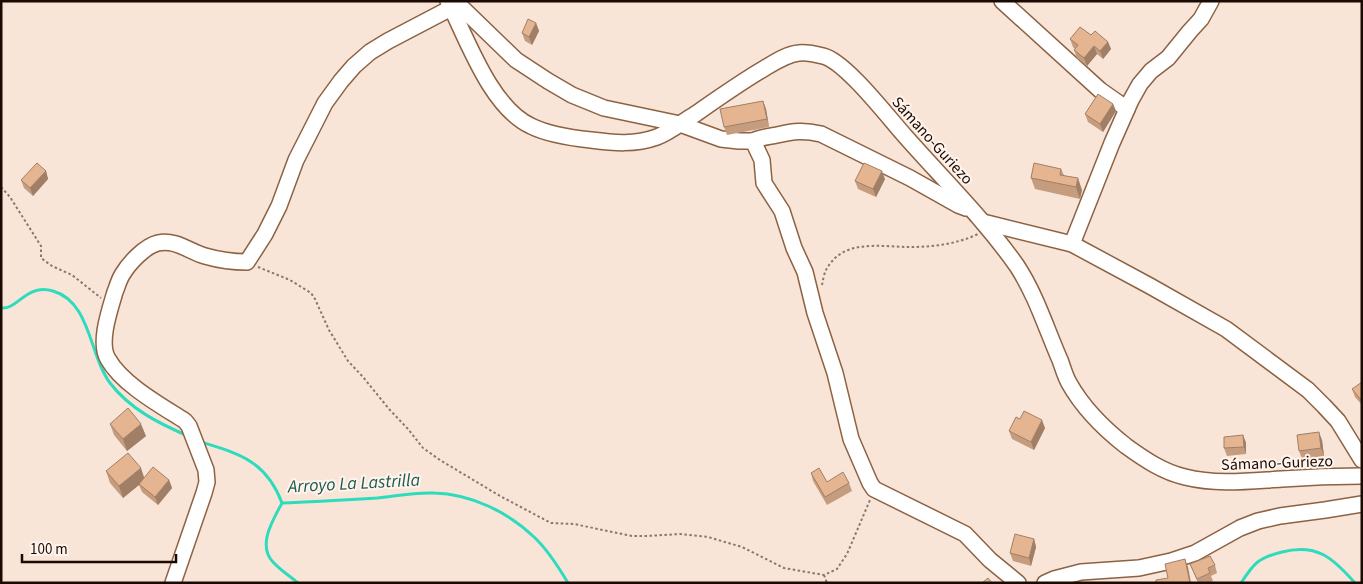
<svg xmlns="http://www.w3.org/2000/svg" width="1363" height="584" viewBox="0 0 1363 584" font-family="'Source Sans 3',sans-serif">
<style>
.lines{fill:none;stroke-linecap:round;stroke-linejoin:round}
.stream{stroke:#2edbbd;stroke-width:3}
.minor-casing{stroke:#8d6242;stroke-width:18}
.path{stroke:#8a776c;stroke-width:2;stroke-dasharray:2.5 2.5;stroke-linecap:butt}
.minor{stroke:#fff;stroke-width:15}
.wall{fill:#c59c7e}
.shaded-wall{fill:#a07f66}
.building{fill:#e5b592;stroke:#a07f66}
.labels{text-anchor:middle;stroke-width:4;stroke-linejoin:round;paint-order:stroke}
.street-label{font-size:16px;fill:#1b0a01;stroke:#fff4ed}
.water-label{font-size:18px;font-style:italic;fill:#1a5b4e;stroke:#fff4ed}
</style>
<rect width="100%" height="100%" fill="#f9e5d7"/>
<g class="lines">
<g class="stream">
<path d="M1 308C18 310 26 283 53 291 91 302 89 355 110 383 130 409 158 423 188 436"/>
<path d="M201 442C240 454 266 461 282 503"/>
<path d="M282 503C313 502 345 500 377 498 396 496 416 492 434 493 471 494 508 512 534 537 548 550 558 566 568 583"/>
<path d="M282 503C273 520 257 545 273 562 280 570 290 576 298 583"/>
<path d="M1241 583C1254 563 1258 558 1282 552 1317 543 1333 558 1355 583"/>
</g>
<g class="minor-casing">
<g id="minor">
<path d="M448 1C467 39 491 108 531 126 549 135 572 138 591 140 614 143 635 145 657 137 670 132 682 122 694 115 717 99 741 82 765 68 775 62 787 54 799 53 806 52 815 54 823 56 845 61 888 117 905 136 943 179 984 219 1017 266 1036 295 1046 328 1060 360 1063 368 1065 376 1069 383 1083 408 1103 428 1126 446 1144 459 1163 472 1185 477 1217 485 1249 481 1282 479 1309 477 1335 476 1362 476"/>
<path d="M455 1 516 60 548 81 572 95 604 108 680 124 721 139 739 141H753L762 160 764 183 782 211 794 248 805 272 815 313 835 373 851 439 870 483 874 489 965 534 990 560 1018 583"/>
<path d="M1002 1 1100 90 1127 109"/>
<path d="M753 141C761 137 768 137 777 135 794 131 804 130 821 134L910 178 958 205 966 208"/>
<path d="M983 222 1072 244 1150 286 1226 329 1308 390 1324 406 1338 421 1362 460"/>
<path d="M1072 244 1112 143 1131 100 1140 84 1151 71 1168 58 1190 31 1201 19 1211 1"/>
<path d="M173 583 204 493 207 482 206 470 189 426 185 421C160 405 122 384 108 359 98 343 110 309 115 292 117 287 119 280 122 275 129 263 145 246 158 243 176 239 190 252 205 256 219 260 233 262 247 262L265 234 279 206 296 160 325 103 341 81 354 66 370 52 388 41 451 8"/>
<path d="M1045 583 1054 579 1081 572 1139 568 1171 561 1195 553 1240 528 1258 521 1280 516 1325 510 1362 504"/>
</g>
</g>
<g class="path">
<path d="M1 187 10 197 41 246V258L52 266 72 275 101 298"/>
<path d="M258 267 290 280 311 293 315 299 329 330 348 361 363 377 389 409 408 429 423 448 440 460 500 496 551 523 574 524 632 536H647L680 534 708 537 742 547 784 568 824 575 837 569 847 554 870 500"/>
<path d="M822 285C823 280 824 274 826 270 843 238 880 247 910 247 933 247 957 244 978 234"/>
<path d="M824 575 827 583"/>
</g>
<use href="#minor" class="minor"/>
</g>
<g class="wall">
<path d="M536 23 539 31 532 45 525 41 522 33Z"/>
<path d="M1091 35 1108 42 1111 49 1103 59 1097 54 1087 66 1077 58 1074 50 1075 49 1073 47 1070 39Z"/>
<path d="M763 101 766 109 769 127 727 135 724 127Z"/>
<path d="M1113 104 1116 111 1103 132 1088 122 1085 114Z"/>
<path d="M1061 169 1064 175 1082 190 1080 199 1035 189 1031 178Z"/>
<path d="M46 171 48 179 33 196 24 188 21 180Z"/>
<path d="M885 179 876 197 858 189 855 181Z"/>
<path d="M1362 382V405L1355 397 1352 389Z"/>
<path d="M1020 419 1045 428 1034 450 1012 439 1009 431Z"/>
<path d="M110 424 146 436 127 451 114 435Z"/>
<path d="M1243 435 1246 443V454L1227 456 1224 448Z"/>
<path d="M1322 440 1324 456 1302 459 1299 451Z"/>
<path d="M106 471 144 478 169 480 172 488 158 505 142 492 139 485 123 498 110 483Z"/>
<path d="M811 473 827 482 849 483 852 491 827 505 813 481Z"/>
<path d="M1034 539 1036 547 1031 566 1013 561 1010 553Z"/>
<path d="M1190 564 1215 565 1217 573 1211 576 1213 581 1209 583H1198Z"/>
</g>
<g class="shaded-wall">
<path d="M536 23 539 31 532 45 529 37Z"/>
<path d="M1108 42 1111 49 1103 59 1100 51Z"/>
<path d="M1094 46 1097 54 1087 66 1084 58Z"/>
<path d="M763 101 766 109 769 127 767 119Z"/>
<path d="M1113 104 1116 111 1103 132 1100 124Z"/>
<path d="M46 171 48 179 33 196 30 188Z"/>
<path d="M882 171 885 179 876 197 873 189Z"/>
<path d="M1078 178 1082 190 1080 199 1076 187Z"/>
<path d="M1042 420 1045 428 1034 450 1031 442Z"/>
<path d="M141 424 146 436 127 451 123 439Z"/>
<path d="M1319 432 1322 440 1324 456 1321 448Z"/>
<path d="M1243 435 1246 443V454L1244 447Z"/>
<path d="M141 468 145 480 123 498 119 486Z"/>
<path d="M169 480 172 488 158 505 155 497Z"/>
<path d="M1034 539 1036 547 1031 566 1029 558Z"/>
<path d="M1185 559 1188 567 1191 583H1190Z"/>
</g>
<g class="building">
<path d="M528 19 536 23 529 37 522 33Z"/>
<path d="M1080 27 1091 35 1095 31 1108 42 1100 51 1094 46 1084 58 1074 50 1078 45 1070 39Z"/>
<path d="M1098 94 1113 104 1100 124 1085 114Z"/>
<path d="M763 101 767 119 724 127 720 109Z"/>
<path d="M37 163 46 171 30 188 21 180Z"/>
<path d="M864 163 882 171 873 189 855 181Z"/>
<path d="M1034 163 1061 169 1060 175 1078 178 1076 187 1031 178Z"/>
<path d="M1362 382V401L1352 389Z"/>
<path d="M128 408 141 424 123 439 110 424Z"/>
<path d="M1024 411 1042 420 1031 442 1009 431 1016 417 1020 419Z"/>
<path d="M1319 432 1321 448 1299 451 1297 435Z"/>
<path d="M1243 435 1244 447 1224 448V437Z"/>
<path d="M128 453 141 468 119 486 106 471Z"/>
<path d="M153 467 169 480 155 497 139 484Z"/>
<path d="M819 468 827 482 843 472 849 483 825 497 811 473Z"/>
<path d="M1015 534 1034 539 1029 558 1010 553Z"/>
<path d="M1210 556 1215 565 1208 568 1210 573 1197 579 1190 564Z"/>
<path d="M1185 559 1190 583H1156V580L1168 578 1165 564Z"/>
<path d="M988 578 992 583H982Z"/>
</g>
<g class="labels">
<g class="street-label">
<text transform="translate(933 140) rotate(48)" y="6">Sámano-Guriezo</text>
<text transform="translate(1277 462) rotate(-2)" y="6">Sámano-Guriezo</text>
</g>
<g class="water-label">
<text transform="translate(354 483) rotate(-3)" y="6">Arroyo La Lastrilla</text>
</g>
</g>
<rect width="1363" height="584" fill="none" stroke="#1b0a01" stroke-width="5"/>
<path d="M22 554v8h154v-8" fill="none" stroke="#1b0a01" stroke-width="2.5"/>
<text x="30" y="554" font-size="15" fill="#1b0a01" stroke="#fff4ed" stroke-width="4" paint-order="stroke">100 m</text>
</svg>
